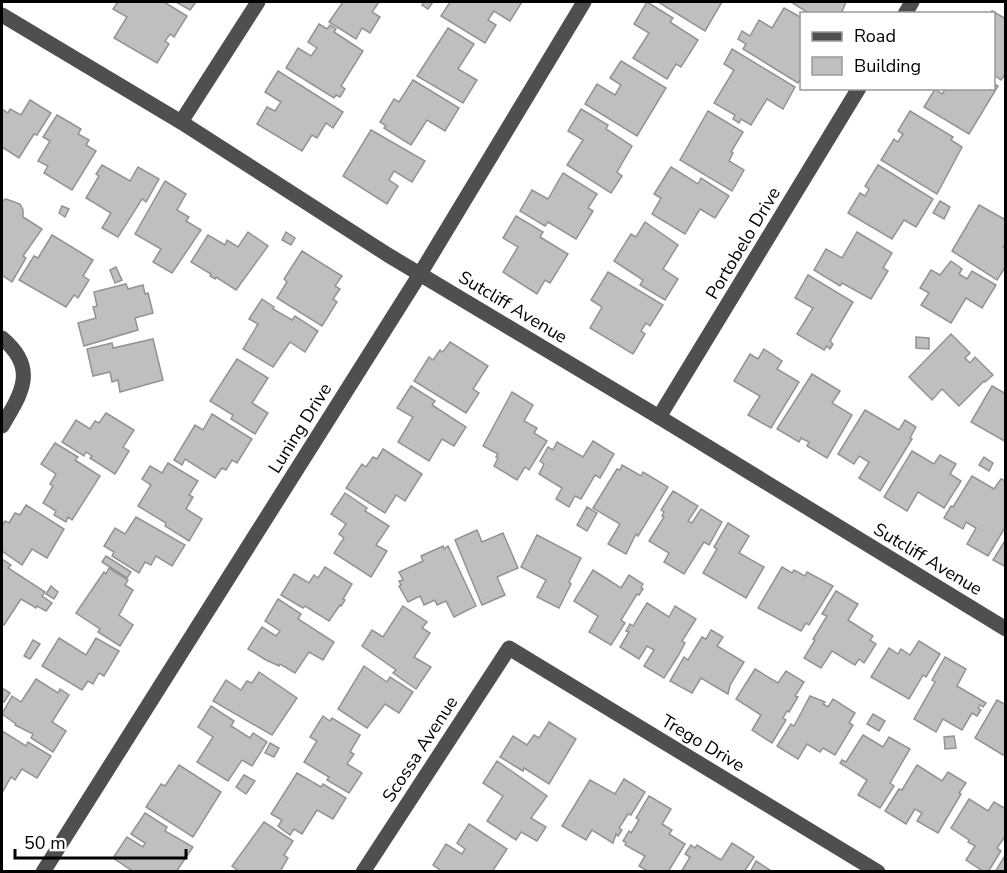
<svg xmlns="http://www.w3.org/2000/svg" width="1007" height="873" viewBox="0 0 1007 873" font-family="'Nunito Sans',sans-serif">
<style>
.building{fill:#bfbfbf;stroke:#939393;stroke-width:1.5}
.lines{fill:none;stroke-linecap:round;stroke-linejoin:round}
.minor{stroke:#4f4f4f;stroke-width:15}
.labels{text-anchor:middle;stroke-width:4.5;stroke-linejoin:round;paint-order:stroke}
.street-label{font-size:18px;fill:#000;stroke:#fff}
</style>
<rect width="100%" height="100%" fill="#fff"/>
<g class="building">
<path d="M118 2H164L187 16 174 37 170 34 165 41 169 44 157 63 114 38 127 17 113 9Z"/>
<path d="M176 2H196L190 10Z"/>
<path d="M343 2H379L372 12 380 17 370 33 362 28 356 39 329 22Z"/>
<path d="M424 2H433L428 9 422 5Z"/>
<path d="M450 2H522L510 21 494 11 488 20 496 25 485 43 441 16Z"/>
<path d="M647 2 673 18 670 22 698 40 681 67 676 64 667 79 633 58 649 33 634 24Z"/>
<path d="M658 2H722L705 31Z"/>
<path d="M791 2H846L841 14H810Z"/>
<path d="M784 8 802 18V77L798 83 743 49 746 44 738 39 742 31 750 36 759 20 772 28Z"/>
<path d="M992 11 1006 19V73L1001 80 994 75V14H990Z"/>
<path d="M319 24 327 29 330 25 336 29 334 32 363 51 341 86 345 89 340 97 336 95 334 98 286 68 298 48 311 56 317 48 308 42Z"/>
<path d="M448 28 474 44 458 69 477 80 463 103 417 76Z"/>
<path d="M732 49 795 87 783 109 767 99 751 125 741 119 739 123 733 119 735 115 714 103 734 70 724 64Z"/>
<path d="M621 61 666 88 637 136 585 104 597 84 615 95 621 85 610 78Z"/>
<path d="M278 71 343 112 333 128 326 123 317 138 312 135 302 151 257 124 267 107 275 111 281 102 265 92Z"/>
<path d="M413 80 459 108 445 131 427 120 411 145 384 128 386 126 380 122 394 99 399 102Z"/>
<path d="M994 84 998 86 969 134 924 107 935 89 942 94 946 88H994Z"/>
<path d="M30 100 51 113 37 135 34 134 19 158 2 147V109L8 113 10 109 21 115Z"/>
<path d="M581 109 608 125 606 129 632 146 617 172 622 176 611 193 567 165 583 140 568 131Z"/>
<path d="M708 111 743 132 731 152 733 153 729 161 744 170 732 191 680 160Z"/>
<path d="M910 111 953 137 951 140 962 147 937 194 881 160 894 139 898 142 903 134 898 131Z"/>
<path d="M57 115 81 129 78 134 89 140 86 145 96 151 72 190 44 173 48 166 38 161 50 141 43 137Z"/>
<path d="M371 130 425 161 412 182 394 171 389 180 398 186 387 204 343 176Z"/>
<path d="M102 165 130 181 138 167 159 179 146 202 142 199 118 237 102 228 111 213 86 198 99 176 96 174Z"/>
<path d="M878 165 933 199 916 227 904 220 892 239 848 213 860 193 865 196 869 189 865 186Z"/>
<path d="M671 167 698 184 701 178 729 196 715 218 700 209 685 234 652 214 661 198 654 194Z"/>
<path d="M563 173 597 194 588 208 593 211 576 239 548 222 545 226 520 211 532 190 548 199Z"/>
<path d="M165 181 186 194 177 210 189 217 186 221 201 230 172 273 153 262 161 249 135 234Z"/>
<path d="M6 199 20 204 23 210V217L42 229 23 256 26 258 12 282 2 275V201Z"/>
<path d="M940 201 950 207 944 219 933 213Z"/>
<path d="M979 205 1006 220V243L1003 247 1006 249V266L997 280 952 251Z"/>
<path d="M62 206 69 209 65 217 59 213Z"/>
<path d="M516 216 543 232 540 237 568 254 550 283 545 280 537 294 503 272 518 247 503 238Z"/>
<path d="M645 222 678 245 663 269 678 279 665 300 640 285 643 280 614 261 631 234 636 237Z"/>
<path d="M248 232 268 246 236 290 216 277 215 279 210 276 211 274 191 262 208 235 225 245 227 240 238 247Z"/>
<path d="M286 232 295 238 291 245 282 240Z"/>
<path d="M857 232 892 253 883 268 888 271 871 299 842 283 840 286 814 270 826 249 842 258Z"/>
<path d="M52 235 93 260 83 276 89 280 78 298 74 295 66 307 19 280 34 256 38 258Z"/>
<path d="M302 251 342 276 335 286 340 289 333 299 337 302 322 326 277 298 287 282 284 279Z"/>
<path d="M951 261 962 269 959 274 967 279 972 271 996 285 982 308 966 298 951 323 921 305 929 293 920 288 931 270 940 275Z"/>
<path d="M116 267 122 280 115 283 110 270Z"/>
<path d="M608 272 663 305 650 326 646 323 641 331 645 334 633 354 590 328 602 307 591 300Z"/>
<path d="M808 275 853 302 830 341 833 344 830 349 827 346 824 350 797 334 813 308 795 298Z"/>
<path d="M126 284 128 289 143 285 145 294 148 293 153 313 135 318 138 330 84 346 78 323 96 318 93 307 97 306 94 292Z"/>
<path d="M262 299 274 307 273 309 292 320 295 316 318 331 305 352 290 342 273 367 243 349 258 324 249 319Z"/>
<path d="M951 334 970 353 965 358 970 363 975 357 993 375 985 382 984 381 959 406 942 389 932 400 909 377Z"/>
<path d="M916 337 929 338V349L916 348Z"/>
<path d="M153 339 163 380 120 392 118 380 112 382 110 372 93 376 87 349 112 343 113 348Z"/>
<path d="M450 342 488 366 473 389 479 393 466 413 414 381 429 357 433 360 440 350 443 352Z"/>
<path d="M764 349 782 361 777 369 799 382 771 428 748 415 760 396 734 381 750 354 758 359Z"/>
<path d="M237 359 268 378 252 403 268 413 255 434 231 419 233 415 210 401Z"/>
<path d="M812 374 840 391 832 403 852 415 827 458 807 446 809 442 801 438 799 442 777 429Z"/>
<path d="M411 386 435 401 432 405 466 427 454 446 442 439 429 461 398 442 413 417 397 408Z"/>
<path d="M992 386 1006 394V442L971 422Z"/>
<path d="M512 392 533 405 524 421 537 428 534 433 547 441 529 470 525 467 517 480 494 466 498 458 496 457 498 454 483 446Z"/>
<path d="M865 410 899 430 905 420 916 427 910 438 912 439 880 491 859 478 869 462 859 456 854 464 838 454Z"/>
<path d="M106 413 134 430 123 447 129 451 115 474 90 458 92 456 86 452 84 456 62 442 76 420 90 429 95 421 99 423Z"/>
<path d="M212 414 252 439 237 463 232 460 226 470 222 468 215 478 185 459 182 465 174 460 195 425 203 430Z"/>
<path d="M593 441 614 454 600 478 595 475 581 499 575 496 569 507 556 499 562 488 539 474 544 464 540 461 548 447 553 450 557 442 583 457Z"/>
<path d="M55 443 78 457 75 460 100 476 72 520 68 517 66 522 54 515 56 511 43 503 53 486 50 484 56 474 41 464Z"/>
<path d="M383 449 422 474 405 501 396 495 385 513 346 488 362 464 366 467 373 457 377 459Z"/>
<path d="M912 451 934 464 940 455 956 464 950 474 961 481 944 508 918 492 907 511 884 497Z"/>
<path d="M984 457 993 463 989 471 979 465Z"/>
<path d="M168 463 198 481 189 495 193 497 186 509 202 519 189 541 165 526 166 523 138 506 151 485 142 479 150 466 162 473Z"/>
<path d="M622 465 641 476 643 472 668 487 638 536 636 534 626 554 608 544 620 524 593 508 617 469 620 470Z"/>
<path d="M972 476 994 489 1001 479 1006 481V526L988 556 967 544 976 528 966 522 963 529 944 518 951 506 953 507Z"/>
<path d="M673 491 698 506 688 521 692 523 701 509 722 522 709 545 704 542 684 574 664 562 669 553 649 541 664 517 662 516 664 512 661 510Z"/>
<path d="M345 493 367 508 365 511 389 526 376 545 387 551 371 577 334 553 344 538 339 534 346 524 331 514Z"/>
<path d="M26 505 64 529 47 558 32 549 22 565 2 551V526L5 521 9 523 15 513 20 515Z"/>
<path d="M587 507 597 513 587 531 577 525Z"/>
<path d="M136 517 185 545 172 566 156 556 151 565 145 562 139 573 112 556 114 552 104 546 115 528 125 534Z"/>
<path d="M728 523 749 536 739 553 764 567 746 598 703 573 717 549 714 547Z"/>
<path d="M477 530 482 542 503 533 518 568 497 577 505 595 482 605 455 540Z"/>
<path d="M537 535 581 558 569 582 571 584 559 608 537 597 546 580 521 567Z"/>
<path d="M1006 539V567L993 560Z"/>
<path d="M443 546 444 549 448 546 476 606 454 617 446 601 437 605 435 600 424 605 420 596 408 602 399 586 401 585 399 581 403 580 399 572 423 561 421 556Z"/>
<path d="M106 556 131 572 127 578 102 562Z"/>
<path d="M2 559 11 565 8 568 45 592 42 596 52 603 46 611 37 606 36 608 21 599 4 625 2 624Z"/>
<path d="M325 567 352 584 343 599 345 600 341 606 340 605 329 621 305 606 303 608 281 595 294 574 309 583 314 575 318 578Z"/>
<path d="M782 567 792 573 794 570 805 576 807 572 833 586 809 625 806 623 801 631 758 608Z"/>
<path d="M109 568 128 580 125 585 133 590 119 615 133 625 120 646 98 632 100 629 76 613 104 572 106 574Z"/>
<path d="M593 570 621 588 629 575 643 584 641 588 643 589 639 595 637 594 621 620 625 623 611 645 589 632 598 616 574 601Z"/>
<path d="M51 586 58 592 54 599 46 594Z"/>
<path d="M836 591 858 604 848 620 873 636 870 640 876 644 864 663 859 659 855 665 832 651 821 668 804 658 815 640 813 639 827 616 822 614Z"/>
<path d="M278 599 301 614 298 619 334 642 323 660 309 652 295 673 280 664 279 666 266 660 248 649 262 627 276 636 280 631 265 621Z"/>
<path d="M647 603 669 617 675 606 696 619 682 641 685 643 678 656 664 678 644 666 654 650 647 646 639 659 620 647 629 632 626 631 630 624 633 626Z"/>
<path d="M403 606 427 622 422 628 430 633 414 657 431 667 416 689 393 673 396 670 362 646 372 630 383 637Z"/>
<path d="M711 630 723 637 717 646 744 662 730 685 728 694 701 678 692 693 670 681 684 657 688 660 702 637 706 639Z"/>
<path d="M59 638 86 655 96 638 119 651 104 676 99 673 93 684 88 681 82 690 42 666Z"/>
<path d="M33 640 40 644 30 659 24 656Z"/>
<path d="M919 641 940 654 926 677 923 675 909 699 871 677 889 648 898 654 901 649 910 655Z"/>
<path d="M945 657 966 669 957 686 986 703 983 707 980 705 978 708 981 710 977 716 972 713 962 730 943 719 936 732 914 719 935 682 932 680Z"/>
<path d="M364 666 387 682 390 677 413 692 399 713 385 704 367 728 338 709Z"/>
<path d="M755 669 778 683 786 671 804 682 795 696 798 697 789 712 787 711 783 718 786 720 772 743 752 730 761 715 736 699Z"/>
<path d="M259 672 297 698 272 735 213 701 226 680 241 690 247 681 252 683Z"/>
<path d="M36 679 58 693 60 689 69 695 52 722 66 731 53 752 31 738 33 734 15 725 16 724 2 714 12 696 21 702Z"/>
<path d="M2 688 10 693 4 702 2 700Z"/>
<path d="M810 696 825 702 823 704 828 707 833 699 855 713 849 723 853 725 835 755 823 748 820 752 807 744 798 759 777 746 791 724 794 726Z"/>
<path d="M997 700 1006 705V752L1003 755 975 738Z"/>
<path d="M211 706 234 721 231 726 250 738 253 733 267 742 252 766 242 760 228 781 197 762 213 737 198 727Z"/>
<path d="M873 714 885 721 879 731 867 724Z"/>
<path d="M323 716 330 721 332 718 360 735 350 752 354 754 347 764 362 773 349 793 327 780 329 777 304 762 317 741 310 737Z"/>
<path d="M549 722 576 739 549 784 524 768 523 771 500 757 513 736 527 745 534 735 539 738Z"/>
<path d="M2 731 26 746 28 742 51 756 37 778 22 769 15 780 11 777 2 793Z"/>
<path d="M863 735 883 747 889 737 910 749 890 783 894 786 880 808 858 795 867 780 840 763 842 760 846 762Z"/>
<path d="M954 736 956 748 945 749 944 737Z"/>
<path d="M270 743 279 748 274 757 265 753Z"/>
<path d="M497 761 547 796 531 818 546 827 537 841 521 832 516 840 487 821 503 796 483 783Z"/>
<path d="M179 765 221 792 193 837 146 807 161 784 165 786Z"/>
<path d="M917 765 942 781 948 772 966 783 959 793 961 794 938 833 917 821 922 813 915 809 906 824 885 811 899 789 902 790Z"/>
<path d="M297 773 321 787 323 784 346 798 333 819 317 810 302 834 294 829 290 835 278 826 282 820 271 814Z"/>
<path d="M244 775 255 781 246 794 236 787Z"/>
<path d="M624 779 645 792 631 815 628 814 619 828 622 830 618 836 616 834 613 843 592 830 586 840 562 826 590 780 615 794Z"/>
<path d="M649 796 671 809 662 824 672 830 669 834 685 844 668 872H649L639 866 645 856 625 845 626 842 623 841 629 831 631 833 639 820 636 818Z"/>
<path d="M969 799 988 811 994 802 1006 809V835L997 848 1001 851 988 872H984L966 860 975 846 968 842 969 840 951 828Z"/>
<path d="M145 813 167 827 165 831 193 847 176 872H134L113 858 127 837 143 847 145 843 131 834Z"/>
<path d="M264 822 293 841 284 855 288 858 281 870 283 872H240L232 866Z"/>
<path d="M469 824 507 849 492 872H443L433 865 446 844 462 854 465 849 457 843Z"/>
<path d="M732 843 754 857 744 872H681L690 857 685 854 691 845 695 848 697 845 721 860Z"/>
<path d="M1006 854V872H995Z"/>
<path d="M756 861 773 872H750Z"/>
</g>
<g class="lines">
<g class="minor">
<path d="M905 14 912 2"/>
<path d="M2 15 181 122 388 255 659 417 1006 629"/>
<path d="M181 122 258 2"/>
<path d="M2 338C38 368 22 393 2 426"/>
<path d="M659 417 859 88"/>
<path d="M43 872 420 274 584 2"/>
<path d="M363 872 509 648 878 872"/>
</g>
</g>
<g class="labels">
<g class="street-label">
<text transform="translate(743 243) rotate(-59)" y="6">Portobelo Drive</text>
<text transform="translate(513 307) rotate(31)" y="6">Sutcliff Avenue</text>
<text transform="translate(300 428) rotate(-58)" y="6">Luning Drive</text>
<text transform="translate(928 559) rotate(31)" y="6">Sutcliff Avenue</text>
<text transform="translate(703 743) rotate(31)" y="6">Trego Drive</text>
<text transform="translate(420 749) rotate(-57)" y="6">Scossa Avenue</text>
</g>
</g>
<rect width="1007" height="873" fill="none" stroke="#000000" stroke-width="6"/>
<rect x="800" y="12" width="195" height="78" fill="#ffffff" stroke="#999999" stroke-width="1.5"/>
<rect x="812" y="32" width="30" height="9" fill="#4f4f4f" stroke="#999999" stroke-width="1.5"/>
<text x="854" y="42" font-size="18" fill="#000000">Road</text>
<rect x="812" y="57" width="30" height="18" fill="#bfbfbf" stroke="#999999" stroke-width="1.5"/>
<text x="854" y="72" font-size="18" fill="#000000">Building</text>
<path d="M15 849v9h171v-9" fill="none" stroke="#000000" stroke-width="3"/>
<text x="24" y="849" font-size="18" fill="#000000" stroke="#ffffff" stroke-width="4.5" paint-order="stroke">50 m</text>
</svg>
